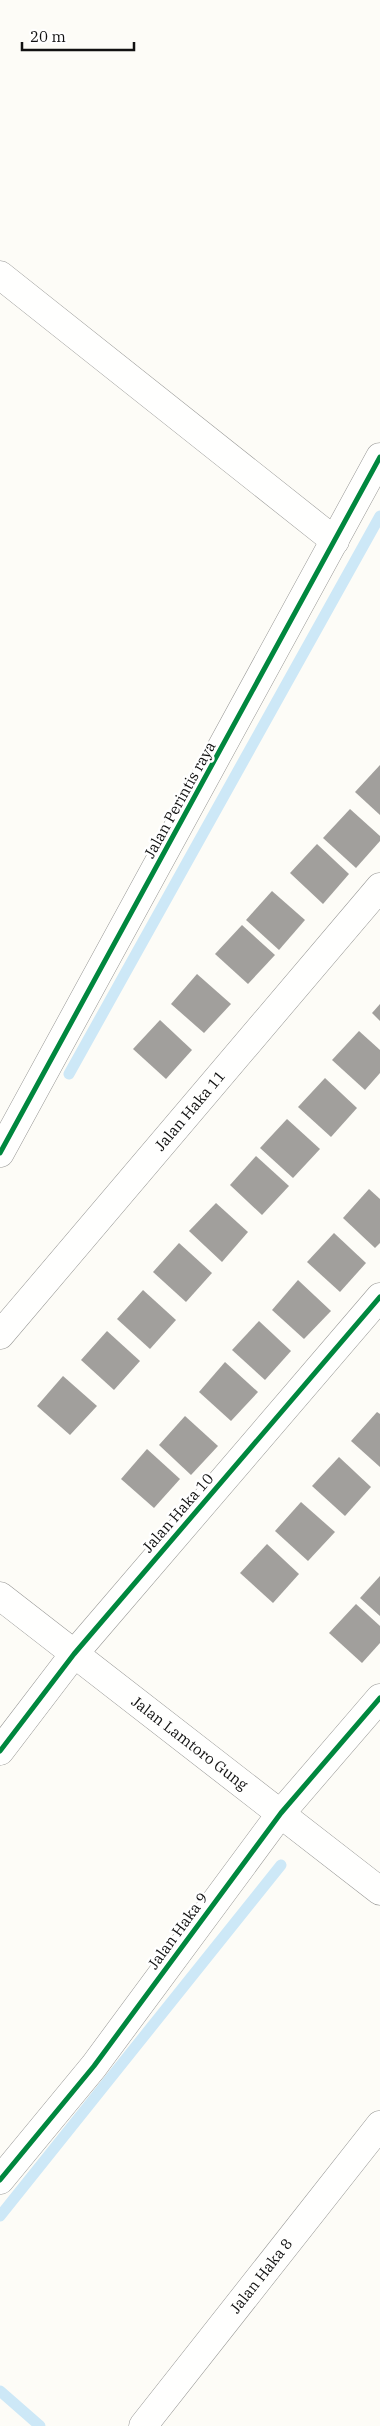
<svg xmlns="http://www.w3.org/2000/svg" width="380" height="2426" viewBox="0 0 380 2426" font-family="'IBM Plex Serif',serif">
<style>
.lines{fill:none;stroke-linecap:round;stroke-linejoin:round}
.stream{stroke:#cde8f7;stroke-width:11}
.building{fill:#a19f9c}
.minor-casing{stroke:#979795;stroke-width:29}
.minor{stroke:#fffffe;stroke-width:28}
.cycleway-casing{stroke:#fff;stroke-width:8}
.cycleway{stroke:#00873e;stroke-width:5}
.labels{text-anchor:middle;stroke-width:5;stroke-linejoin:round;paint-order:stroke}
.street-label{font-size:15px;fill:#111;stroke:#fff}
</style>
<rect width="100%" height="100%" fill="#fdfcf7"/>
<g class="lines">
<g class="stream">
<path d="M69 1074 380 516"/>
<path d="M0 2216 281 1865"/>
<path d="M0 2391 40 2426"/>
</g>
</g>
<g class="building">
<path d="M380 765V815L355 792Z"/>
<path d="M350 809 380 836V841L356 868 323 838Z"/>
<path d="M317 844 349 874 323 904 290 873Z"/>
<path d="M272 891 305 920 279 950 246 920Z"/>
<path d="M242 925 275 955 248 984 215 954Z"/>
<path d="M197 974 231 1004 204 1033 171 1004Z"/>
<path d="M380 1004V1021L372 1013Z"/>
<path d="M160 1020 192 1050 166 1079 133 1049Z"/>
<path d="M359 1031 380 1050V1073L365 1090 332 1060Z"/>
<path d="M325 1078 357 1108 331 1137 298 1107Z"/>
<path d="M287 1119 320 1149 293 1178 260 1148Z"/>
<path d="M256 1156 289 1186 262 1215 230 1185Z"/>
<path d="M369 1189 380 1199V1243L375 1248 343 1218Z"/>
<path d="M216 1203 248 1232 222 1262 189 1231Z"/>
<path d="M334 1233 366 1263 340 1292 307 1262Z"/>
<path d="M179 1243 212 1273 186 1302 153 1272Z"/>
<path d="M298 1280 331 1311 304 1339 272 1310Z"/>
<path d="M143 1290 176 1320 150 1349 117 1319Z"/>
<path d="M259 1321 291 1351 265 1380 232 1350Z"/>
<path d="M107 1331 140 1361 114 1390 81 1360Z"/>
<path d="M225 1362 258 1392 231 1421 199 1392Z"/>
<path d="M63 1376 97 1406 70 1435 37 1406Z"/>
<path d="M377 1412 380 1414V1467L351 1441Z"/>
<path d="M185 1416 218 1446 191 1475 159 1445Z"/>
<path d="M147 1449 180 1479 154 1508 121 1479Z"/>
<path d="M339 1457 371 1487 345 1516 312 1486Z"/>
<path d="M301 1502 335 1532 308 1561 275 1531Z"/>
<path d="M267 1544 299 1574 273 1603 240 1573Z"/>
<path d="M380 1576V1616L360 1598Z"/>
<path d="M356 1604 380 1626V1643L362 1663 329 1633Z"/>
</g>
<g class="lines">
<g class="minor-casing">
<g id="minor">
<path d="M0 275 335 541"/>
<path d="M0 1153 380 457"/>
<path id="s1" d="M0 1335 380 887"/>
<path id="s2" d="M0 1596 380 1891"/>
<path d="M0 1751 74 1654 380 1297"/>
<path d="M0 2180 94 2066 281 1813 380 1698"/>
<path id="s3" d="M143 2426 380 2125"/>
</g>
</g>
<use href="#minor" class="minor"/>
<g class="cycleway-casing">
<g id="cycleway">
<path d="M0 1153 380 457"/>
<path d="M0 1751 74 1654 380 1297"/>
<path d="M0 2180 94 2066 281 1813 380 1698"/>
</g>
</g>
<use href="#cycleway" class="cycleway"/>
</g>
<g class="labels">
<g class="street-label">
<text transform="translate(180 800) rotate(-61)" y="5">Jalan Perintis raya</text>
<text dy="5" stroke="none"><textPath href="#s1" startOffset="294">Jalan Haka 11</textPath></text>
<text transform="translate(178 1513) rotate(-49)" y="5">Jalan Haka 10</text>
<text dy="5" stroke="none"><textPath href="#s2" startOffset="240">Jalan Lamtoro Gung</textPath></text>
<text transform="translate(178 1931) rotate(-54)" y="5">Jalan Haka 9</text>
<text dy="5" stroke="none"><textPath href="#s3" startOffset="191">Jalan Haka 8</textPath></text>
</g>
</g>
<path d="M22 42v8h112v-8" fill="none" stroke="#111111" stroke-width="2.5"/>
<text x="30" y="42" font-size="15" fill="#111111" stroke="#ffffff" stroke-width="4" paint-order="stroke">20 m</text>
</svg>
